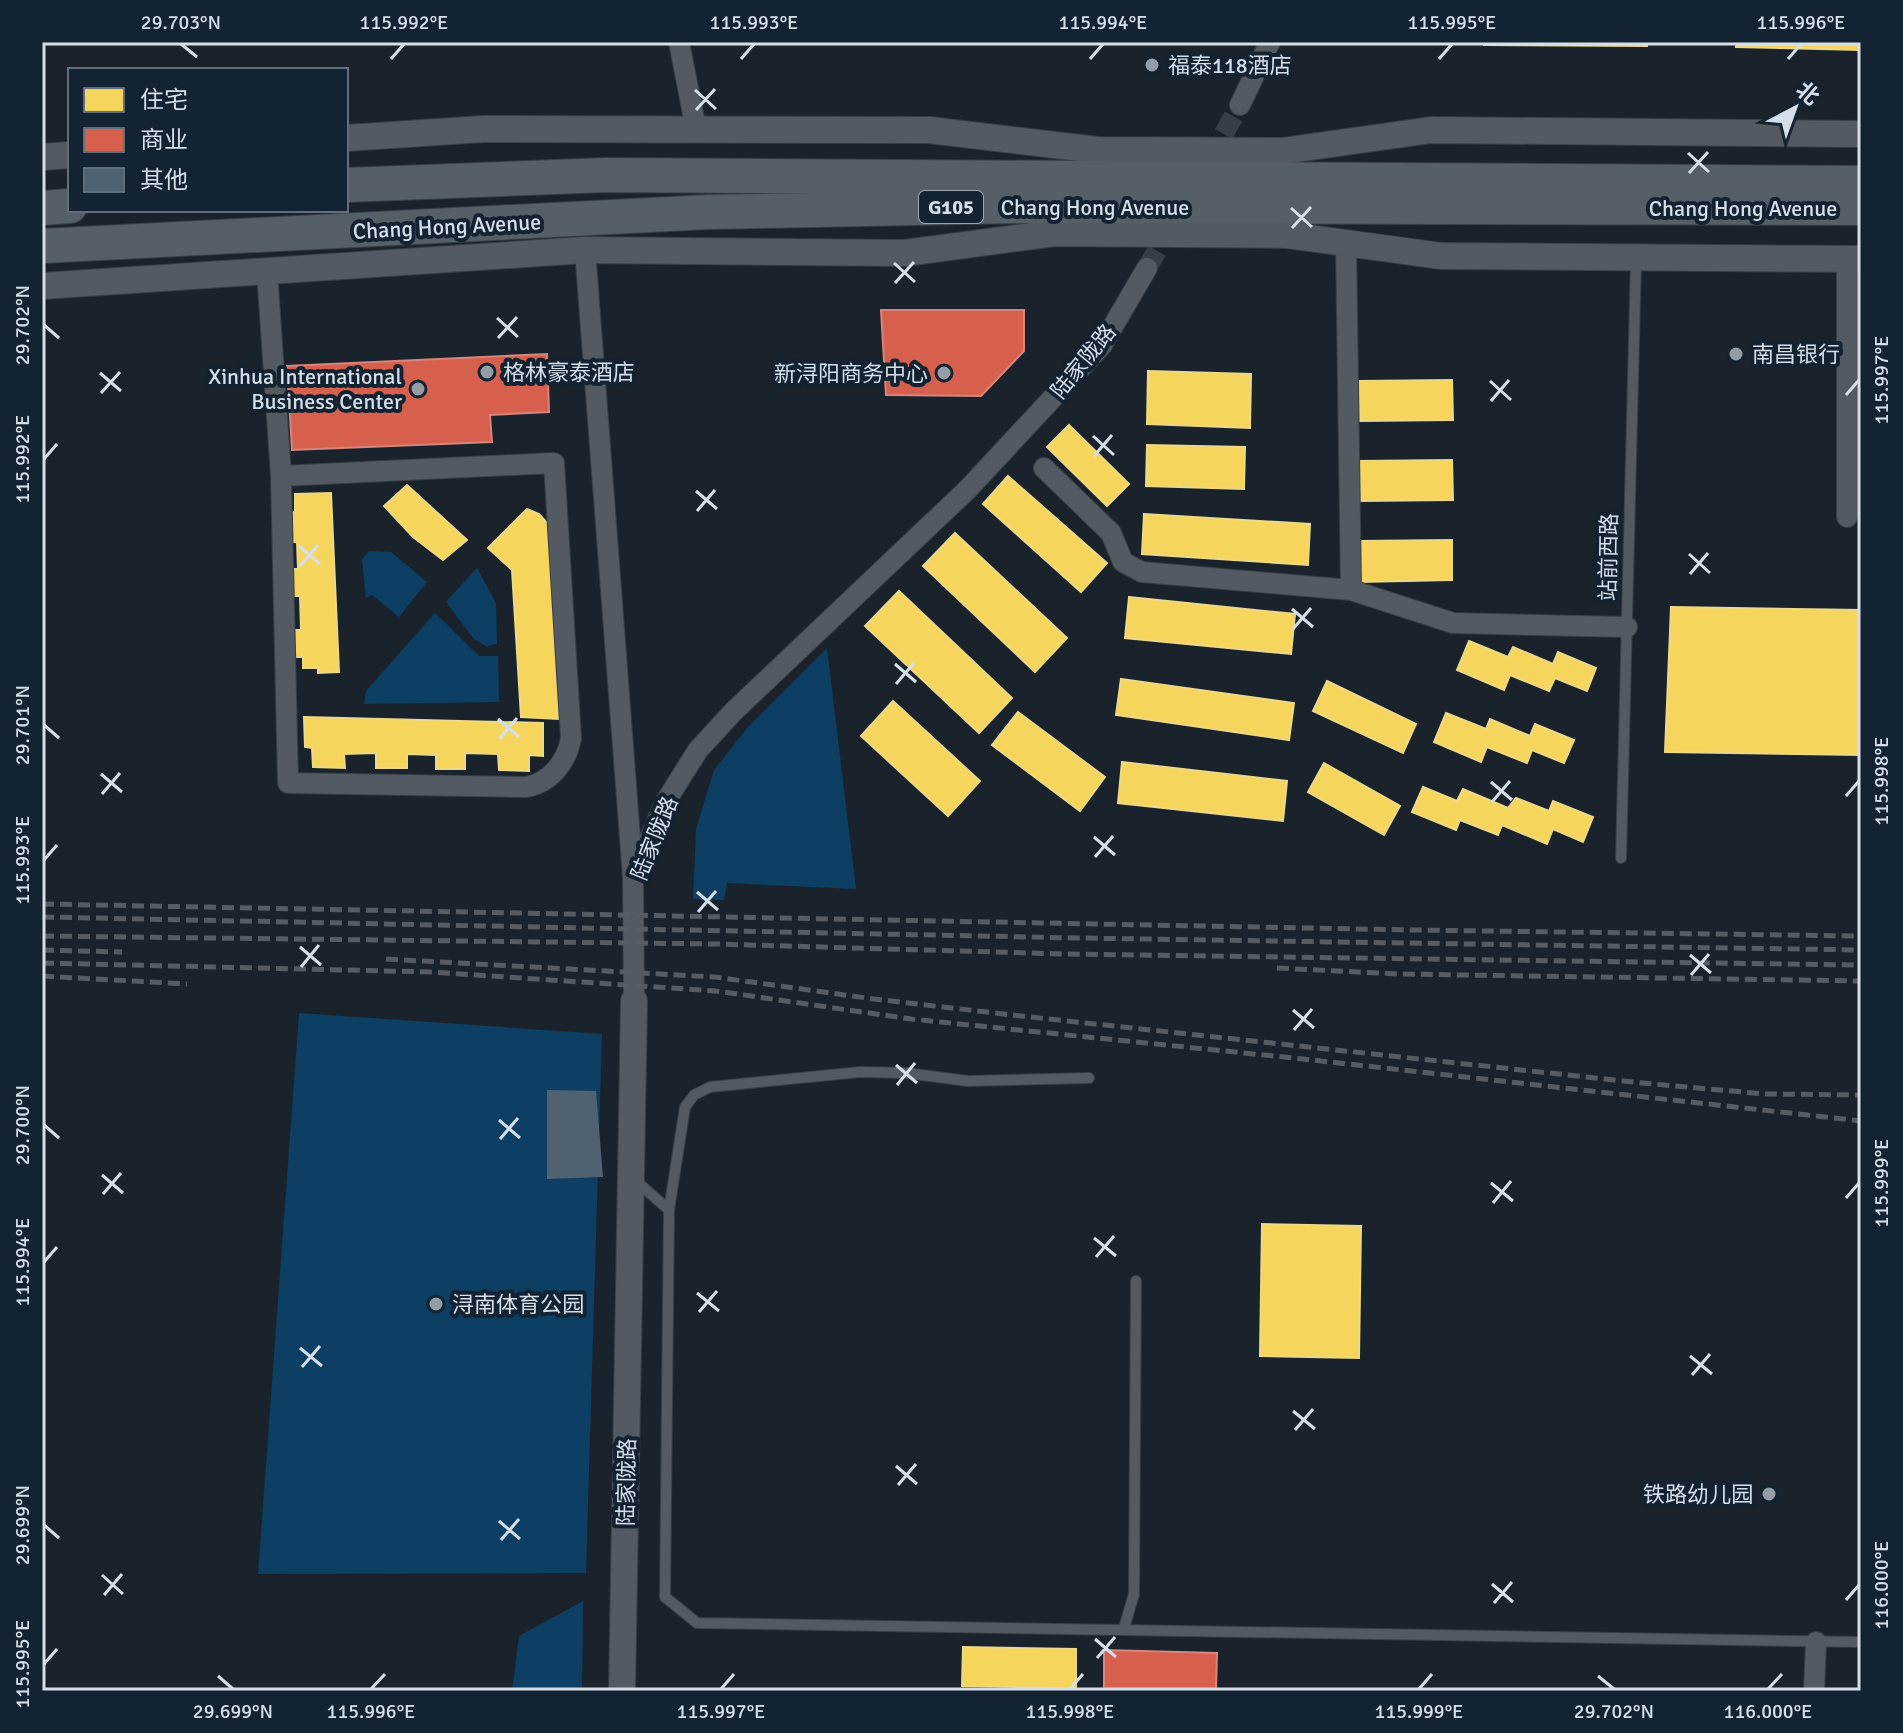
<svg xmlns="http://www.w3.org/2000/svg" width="1903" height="1733" viewBox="0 0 1903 1733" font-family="Signika,'Noto Sans SC',sans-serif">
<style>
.green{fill:#0d3e64}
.homes{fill:#f6d55c;stroke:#ecd886;stroke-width:2}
.shops{fill:#d6604d;stroke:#d6867c;stroke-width:2}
.building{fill:#506271}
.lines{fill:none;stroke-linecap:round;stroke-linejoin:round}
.minor-tunnel{stroke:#363f48;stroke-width:20;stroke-dasharray:20 10;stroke-linecap:butt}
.service-casing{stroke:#383f46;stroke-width:12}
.minor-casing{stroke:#383f46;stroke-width:22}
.tertiary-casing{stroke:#383f46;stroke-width:28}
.trunk-casing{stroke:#383f46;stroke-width:36}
.service{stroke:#535a61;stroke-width:10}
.minor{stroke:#535a61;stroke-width:20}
.tertiary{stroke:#535a61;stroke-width:26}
.trunk{stroke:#545f68;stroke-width:34}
.rail{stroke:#565c62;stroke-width:5;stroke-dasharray:12 6;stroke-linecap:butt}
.ticks{fill:none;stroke:#d5dfe9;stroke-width:3}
.poi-dot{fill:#949da6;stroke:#142331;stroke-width:3}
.labels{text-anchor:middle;stroke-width:8;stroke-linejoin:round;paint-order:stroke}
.shield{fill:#142331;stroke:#9ba7b2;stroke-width:2}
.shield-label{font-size:20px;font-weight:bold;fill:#d5dfe9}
.poi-label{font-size:22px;fill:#d5dfe9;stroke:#142331;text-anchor:start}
.street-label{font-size:22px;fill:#d5dfe9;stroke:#142331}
.neatline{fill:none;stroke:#d5dfe9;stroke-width:3}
.ticks-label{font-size:20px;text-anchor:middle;fill:#d5dfe9}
</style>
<rect width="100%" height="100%" fill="#1a232b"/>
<g class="green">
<path d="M369 551 391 552 427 582 399 617 372 595 366 598 362 559Z"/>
<path d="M477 568 496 603 497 644 486 646 474 639 446 602Z"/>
<path d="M435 613 479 656H498L499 702 364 704 366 691Z"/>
<path d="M827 648 856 889 727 883 724 900 693 899 696 829 714 770 748 727Z"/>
<path d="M299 1013 602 1034 586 1573 258 1574Z"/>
<path d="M583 1601 582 1691H512L519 1636Z"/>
</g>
<g class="homes">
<path d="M1484 42H1647V46L1484 45Z"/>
<path d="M1737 42H1861V50L1736 47Z"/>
<path d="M1148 371 1251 374 1250 428 1147 424Z"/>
<path d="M1452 380 1453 420 1360 421 1359 381Z"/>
<path d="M1069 425 1129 484 1107 506 1047 447Z"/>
<path d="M1147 445 1245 447 1244 489 1146 486Z"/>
<path d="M1452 460 1453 500 1360 501 1359 461Z"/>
<path d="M1008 476 1107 563 1081 592 983 504Z"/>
<path d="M407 485 467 540 443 560 413 537 384 506Z"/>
<path d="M331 493 339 672 318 673V668H303V657H295V630H301L300 596H293L292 569H298L297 542H291L290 512H295V494Z"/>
<path d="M527 509 539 514 549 525 559 719 521 717 512 570 488 548Z"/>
<path d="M1144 514 1310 524 1308 565 1142 554Z"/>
<path d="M955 533 1067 638 1035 672 923 566Z"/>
<path d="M1452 540V580L1360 582 1359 541Z"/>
<path d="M899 591 1012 698 979 733 865 626Z"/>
<path d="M1129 597 1295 614 1291 654 1125 638Z"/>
<path d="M1671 607 1861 610V755L1665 752Z"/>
<path d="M1469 641 1508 657 1513 647 1553 664 1558 652 1596 668 1587 691 1555 678 1549 691 1510 675 1504 690 1457 670Z"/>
<path d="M1121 679 1294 703 1289 740 1116 715Z"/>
<path d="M1327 681 1416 724 1403 753 1313 711Z"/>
<path d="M893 701 980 781 948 816 861 736Z"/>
<path d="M1018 712 1105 777 1080 811 992 745Z"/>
<path d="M1446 713 1486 729 1490 719 1530 736 1535 724 1574 740 1564 763 1532 750 1527 763 1487 747 1481 762 1434 742Z"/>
<path d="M304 717 543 723V756L529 755V771L499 770 498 754 465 753V769H436V755L407 754V768H376V753L344 754 345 768 313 767 312 748 305 747Z"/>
<path d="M1122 762 1287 781 1283 821 1118 803Z"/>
<path d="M1324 763 1400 806 1384 835 1308 792Z"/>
<path d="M1423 787 1457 801 1463 789 1508 808 1516 798 1549 811 1553 801 1593 817 1583 842 1553 829 1547 844 1502 825 1498 835 1460 820 1456 830 1412 812Z"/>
<path d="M1262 1224 1361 1226 1359 1358 1260 1356Z"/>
<path d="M963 1647 1076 1649V1688L962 1686Z"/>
</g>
<g class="shops">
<path d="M881 310H1024V351L981 396 886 395Z"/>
<path d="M547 354 549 412 490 415 492 442 292 450 287 366Z"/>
<path d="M1104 1650 1217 1653 1216 1691H1104Z"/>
</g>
<path class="building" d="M547 1090 596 1091 603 1177 547 1179Z"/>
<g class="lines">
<g class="minor-tunnel">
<path d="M1209 160 1240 105"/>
<path d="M1147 268 1173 223"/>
</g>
<g class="service-casing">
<g id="service">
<path d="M1621 858 1636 259"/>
<path d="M1089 1078 968 1081 906 1073 860 1072 710 1087 694 1095 685 1107 669 1210 665 1597 697 1623 1861 1642"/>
<path d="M635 1180 669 1210"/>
<path d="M1124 1628 1134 1594 1136 1281"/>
</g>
</g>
<g class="minor-casing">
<g id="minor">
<path d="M679 42 696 129"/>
<path d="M1240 105 1270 42"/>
<path d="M1346 244 1351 590"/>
<path d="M585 250 633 877 634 1001"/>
<path d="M267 271 281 476 288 783 526 787C550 783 567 762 571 738L554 463 281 476"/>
<path d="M1044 468 1111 533 1123 562 1142 572 1351 590 1453 623 1627 627"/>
<path d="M1847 517V259"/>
<path d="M633 877 666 801 698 750 734 711 968 489 1102 345 1147 268"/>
<path d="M1814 1691 1816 1642"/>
</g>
</g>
<g class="tertiary-casing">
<g id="tertiary">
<path d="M346 138 483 129 929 130 1097 150 1282 151 1431 130 1861 134"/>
<path d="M42 157 70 155"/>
<path d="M42 286 585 250 905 253 1055 233 1287 235 1441 256 1861 259"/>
<path d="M622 1691 634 1001"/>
</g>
</g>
<g class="trunk-casing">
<g id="trunk">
<path d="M346 185 606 175 1861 183"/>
<path d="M42 208 70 206"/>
<path d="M42 246 709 212 1023 206 1861 208"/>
</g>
</g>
<use href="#service" class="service"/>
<use href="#minor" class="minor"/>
<use href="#tertiary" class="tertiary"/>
<use href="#trunk" class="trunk"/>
<g class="rail">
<path d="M42 904 1413 930 1861 936"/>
<path d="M42 917 1079 938 1861 950"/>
<path d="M42 936 716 944 1065 954 1861 965"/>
<path d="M42 950 122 952"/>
<path d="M386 959 715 977 874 999 1021 1016 1642 1083 1765 1094 1861 1095"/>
<path d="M42 963 431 972 716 991 911 1019 1303 1059 1861 1121"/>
<path d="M1277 968 1398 974 1861 981"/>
<path d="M42 976 187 984"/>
</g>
</g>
<path class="ticks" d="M181 44 197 57M391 59 404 44M741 59 754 44M1090 59 1103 44M1439 59 1452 44M1788 59 1801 44M695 90 716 109M696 110 715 89M1688 153 1709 172M1689 173 1708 152M1291 208 1312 227M1292 228 1311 207M894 263 915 282M895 283 914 262M497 318 518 337M44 325 59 338M498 338 517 317M100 373 121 391M1490 381 1511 400M101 393 120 372M1846 395 1859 380M1491 401 1509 380M1093 436 1114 455M1094 456 1112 435M44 459 57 444M696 491 717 509M697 511 715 490M299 546 320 564M1689 554 1710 573M300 566 318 545M1690 574 1708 553M1292 609 1313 627M1293 629 1311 608M895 664 916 682M896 684 914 663M498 719 519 737M44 725 59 738M499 739 517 718M101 774 122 792M1491 782 1512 800M102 794 120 773M1846 796 1859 781M1492 802 1510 781M1094 837 1115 855M1095 857 1113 836M44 860 57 845M697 892 718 910M698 912 716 891M300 947 321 965M1690 955 1711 973M301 967 319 945M1691 975 1709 954M1293 1010 1314 1028M1294 1030 1312 1009M896 1065 917 1083M897 1085 915 1063M499 1120 520 1138M44 1125 59 1138M500 1139 518 1118M102 1175 123 1193M1491 1183 1513 1201M103 1194 121 1173M1846 1198 1859 1183M1493 1203 1511 1181M1094 1238 1116 1256M1096 1257 1114 1236M44 1262 57 1247M697 1293 719 1311M699 1312 717 1291M300 1348 322 1366M1690 1356 1712 1374M302 1367 320 1346M1692 1375 1710 1354M1293 1411 1315 1429M1295 1430 1313 1409M896 1466 917 1484M898 1485 916 1464M499 1521 520 1539M44 1525 59 1538M501 1540 519 1519M102 1575 123 1594M1492 1584 1513 1602M104 1595 122 1574M1846 1600 1859 1585M1494 1603 1512 1582M1095 1639 1116 1657M1097 1658 1115 1637M44 1664 57 1649M218 1676 233 1689M1598 1676 1614 1689M371 1689 385 1674M721 1689 734 1674M1070 1689 1083 1674M1419 1689 1432 1674M1768 1689 1782 1674"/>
<g class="poi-dot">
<circle cx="1152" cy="65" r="8"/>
<circle cx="1736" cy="354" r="8"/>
<circle cx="487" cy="372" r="8"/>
<circle cx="944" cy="373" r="8"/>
<circle cx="418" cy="389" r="8"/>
<circle cx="436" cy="1304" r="8"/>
<circle cx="1769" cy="1494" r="8"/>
</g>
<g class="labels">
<rect class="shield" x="919" y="191" width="64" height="32" rx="6"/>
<g class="shield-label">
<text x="951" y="214">G105</text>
</g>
<g class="poi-label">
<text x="1168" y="73">福泰118酒店</text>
<text x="1752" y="362">南昌银行</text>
<text x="503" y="380">格林豪泰酒店</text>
<text x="928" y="381" text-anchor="end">新浔阳商务中心</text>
<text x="402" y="384" text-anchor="end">Xinhua International<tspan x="402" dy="25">Business Center</tspan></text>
<text x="452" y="1312">浔南体育公园</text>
<text x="1753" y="1502" text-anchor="end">铁路幼儿园</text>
</g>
<g class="street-label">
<text x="1095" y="215">Chang Hong Avenue</text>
<text x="1743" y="216">Chang Hong Avenue</text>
<text transform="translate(447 226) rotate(-3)" y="8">Chang Hong Avenue</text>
<text transform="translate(1083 361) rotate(-51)" y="8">陆家陇路</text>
<text transform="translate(1608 557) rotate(-89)" y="8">站前西路</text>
<text transform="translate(654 838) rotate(-68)" y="8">陆家陇路</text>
<text transform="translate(626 1482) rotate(-89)" y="8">陆家陇路</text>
</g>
</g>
<rect width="1903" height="1733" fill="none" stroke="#142331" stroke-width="88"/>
<rect x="68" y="68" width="280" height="144" fill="#142331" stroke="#616e7b" stroke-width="2"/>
<rect x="84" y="88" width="40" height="24" fill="#f6d55c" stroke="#616e7b" stroke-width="2"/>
<text x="140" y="108" font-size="24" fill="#d5dfe9">住宅</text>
<rect x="84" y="128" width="40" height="24" fill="#d6604d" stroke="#616e7b" stroke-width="2"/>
<text x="140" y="148" font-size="24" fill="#d5dfe9">商业</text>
<rect x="84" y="168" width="40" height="24" fill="#506271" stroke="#616e7b" stroke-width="2"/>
<text x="140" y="188" font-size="24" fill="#d5dfe9">其他</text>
<g transform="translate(1795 108) rotate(41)" stroke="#142331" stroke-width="6" paint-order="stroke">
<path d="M0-6L14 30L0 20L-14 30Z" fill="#d5dfe9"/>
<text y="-12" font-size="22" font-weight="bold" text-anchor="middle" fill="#d5dfe9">北</text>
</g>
<rect x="44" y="44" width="1815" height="1645" class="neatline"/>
<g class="ticks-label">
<text x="181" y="29">29.703°N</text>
<text x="404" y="29">115.992°E</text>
<text x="754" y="29">115.993°E</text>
<text x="1103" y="29">115.994°E</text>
<text x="1452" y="29">115.995°E</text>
<text x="1801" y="29">115.996°E</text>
<text transform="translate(22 325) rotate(-90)" y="7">29.702°N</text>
<text transform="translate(1881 380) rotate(-90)" y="7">115.997°E</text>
<text transform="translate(22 459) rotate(-90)" y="7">115.992°E</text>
<text transform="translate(22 725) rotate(-90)" y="7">29.701°N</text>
<text transform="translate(1881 781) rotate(-90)" y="7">115.998°E</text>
<text transform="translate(22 860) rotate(-90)" y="7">115.993°E</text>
<text transform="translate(22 1125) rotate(-90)" y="7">29.700°N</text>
<text transform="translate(1881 1183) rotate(-90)" y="7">115.999°E</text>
<text transform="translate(22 1262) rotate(-90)" y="7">115.994°E</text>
<text transform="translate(22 1525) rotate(-90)" y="7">29.699°N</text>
<text transform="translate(1881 1585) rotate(-90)" y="7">116.000°E</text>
<text transform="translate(22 1664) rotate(-90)" y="7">115.995°E</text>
<text x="233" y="1718">29.699°N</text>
<text x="371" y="1718">115.996°E</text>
<text x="721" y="1718">115.997°E</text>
<text x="1070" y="1718">115.998°E</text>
<text x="1419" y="1718">115.999°E</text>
<text x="1614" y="1718">29.702°N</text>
<text x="1768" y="1718">116.000°E</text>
</g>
</svg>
